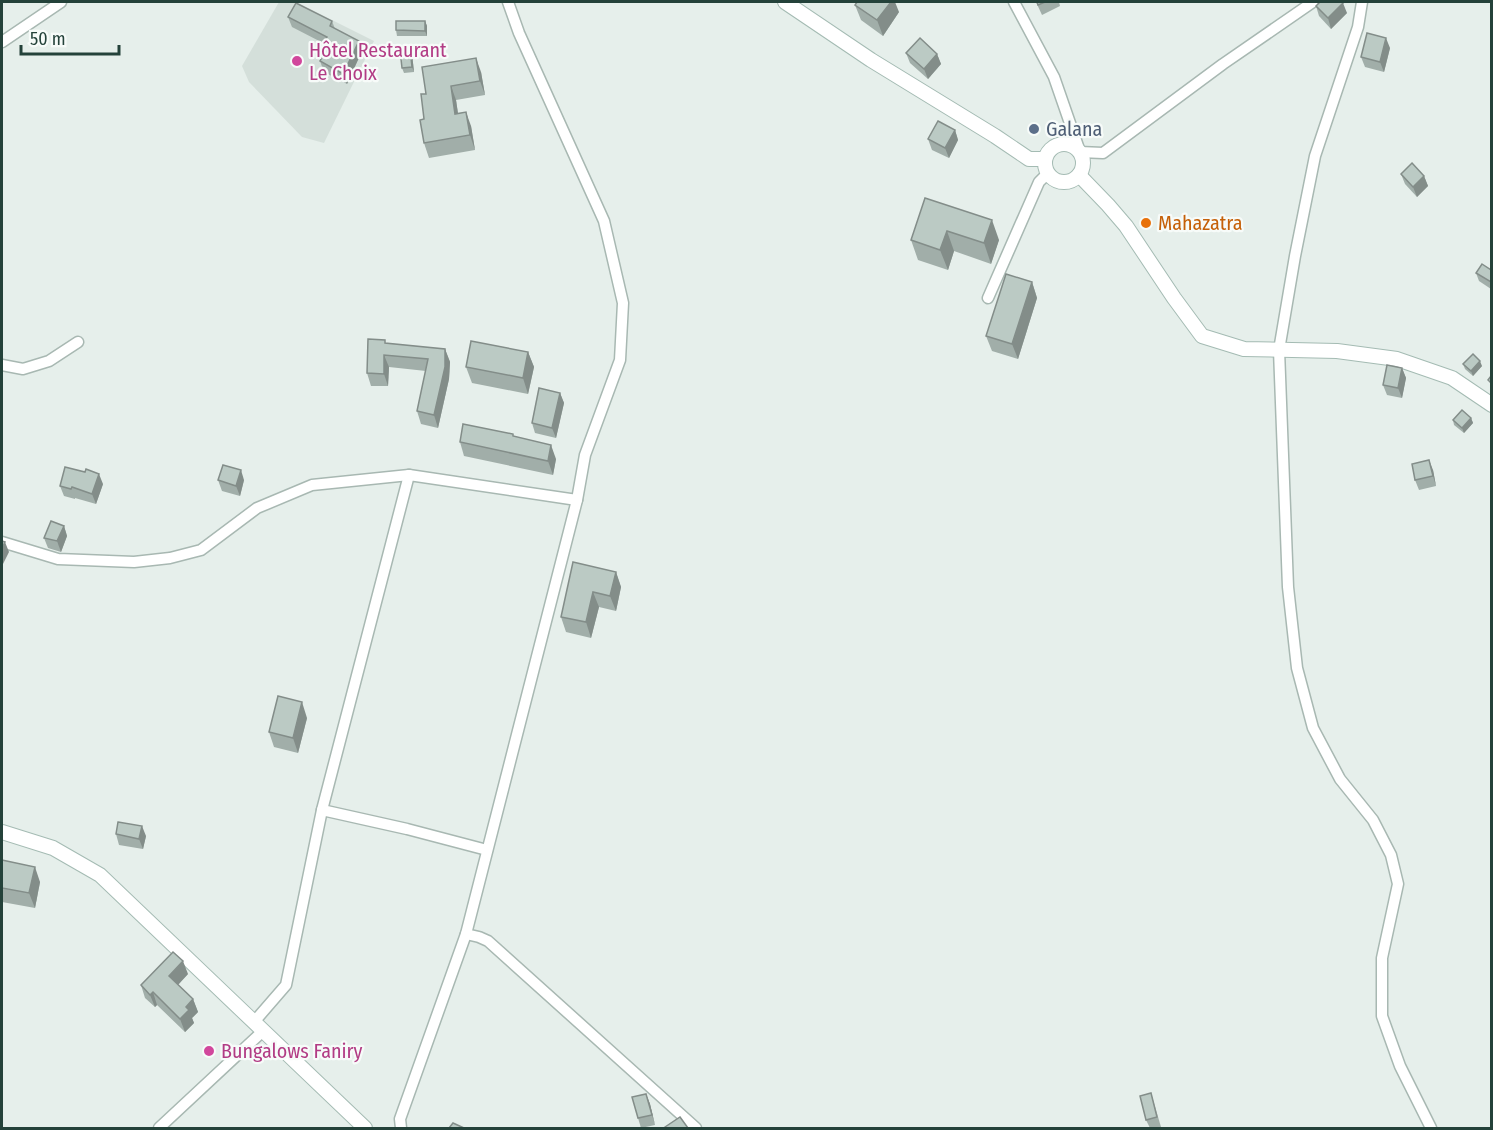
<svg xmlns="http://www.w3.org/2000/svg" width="1493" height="1130" viewBox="0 0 1493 1130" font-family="'Fira Sans Condensed',sans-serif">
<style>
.built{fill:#d4dfda}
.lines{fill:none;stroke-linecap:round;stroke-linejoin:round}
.street-casing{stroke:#a8b8b2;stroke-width:13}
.secondary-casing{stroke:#a4bbb3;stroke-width:16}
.street{stroke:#fff;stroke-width:10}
.secondary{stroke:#fff;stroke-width:14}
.wall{fill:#a1aea9}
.shaded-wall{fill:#838d89}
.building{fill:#bbcac4;stroke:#838d89;stroke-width:1.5}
.hotel-dot{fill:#d1479c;stroke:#f7fbf9;stroke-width:2}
.service-dot{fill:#5c6f8a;stroke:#f7fbf9;stroke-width:2}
.food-dot{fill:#e8710a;stroke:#f7fbf9;stroke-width:2}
.labels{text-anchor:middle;stroke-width:4.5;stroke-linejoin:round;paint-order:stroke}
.hotel-label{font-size:20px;fill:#b23c85;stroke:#f7fbf9;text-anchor:start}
.service-label{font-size:20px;fill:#4e5e75;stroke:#f7fbf9;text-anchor:start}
.food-label{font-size:20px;fill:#c56008;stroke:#f7fbf9;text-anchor:start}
</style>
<rect width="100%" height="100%" fill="#e6efeb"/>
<path class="built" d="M279 2H296L374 41 324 143 302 137 249 82 242 66Z"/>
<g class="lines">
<g class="street-casing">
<g id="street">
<path d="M1014 2 1054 77 1080 152 1103 153 1223 64 1313 2"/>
<path d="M1362 2 1358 27 1315 156 1295 256 1279 350 1288 587 1297 668 1313 728 1340 779 1373 820 1391 855 1398 884 1382 958V1016L1400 1066 1431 1128"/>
<path d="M2 42 61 2"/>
<path d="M988 298 1039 182 1048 173"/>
<path d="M2 365 23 369 49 361 78 342"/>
<path d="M2 542 58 559 134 562 170 558 201 550 257 508 312 485 409 475"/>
<path d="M322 810 407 829 487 850"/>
<path d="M466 934 479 937 488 941 696 1128"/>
<path d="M254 1022 286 985 322 810 409 475 577 500"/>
<path d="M159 1128 263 1031"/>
<path d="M401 1128 400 1119 466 934 577 500 585 455 620 360 623 303 604 221 519 33 508 2"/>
</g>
</g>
<g class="secondary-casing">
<g id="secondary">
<path d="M785 2 871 60 995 136 1029 159H1045"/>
<circle cx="1064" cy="163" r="19"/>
<path d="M1079 175 1108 205 1126 226 1174 298 1202 336 1244 349 1337 351 1397 359 1452 378 1492 405"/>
<path d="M2 832 53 848 100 875 365 1128"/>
</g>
</g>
<use href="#street" class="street"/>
<use href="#secondary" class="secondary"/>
</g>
<g class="wall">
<path d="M1036 2H1059L1060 6 1042 15Z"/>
<path d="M855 5 899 12 883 36 861 20Z"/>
<path d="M1316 6 1347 13 1331 29 1319 16Z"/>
<path d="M288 17 332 21 335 29 359 41 362 51 347 84 324 72 320 61 327 49 325 44 292 27Z"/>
<path d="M425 21 427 26V36H397L396 30Z"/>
<path d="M1390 48 1384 72 1365 67 1361 57Z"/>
<path d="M906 53 937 54 941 64 928 79 910 63Z"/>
<path d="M412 54 414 72 404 73 402 68Z"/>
<path d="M481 72 485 95 456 100 458 113 471 126 475 150 429 158 424 143 426 94Z"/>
<path d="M955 130 958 140 949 158 932 150 928 139Z"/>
<path d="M1401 174 1424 176 1428 186 1417 197 1405 184Z"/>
<path d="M925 198 999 240 991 264 954 251 948 270 918 260 911 240Z"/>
<path d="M1491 270V289L1479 281 1476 273Z"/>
<path d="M1032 282 1037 298 1018 359 992 351 986 336Z"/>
<path d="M386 344 445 349 450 362 449 379 438 428 421 424 417 411 426 371 389 367 388 386H371L367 373Z"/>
<path d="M528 352 534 367 528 394 472 383 466 367Z"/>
<path d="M1463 364 1482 366 1473 376 1465 369Z"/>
<path d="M1402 368 1406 378 1402 398 1387 395 1383 385Z"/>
<path d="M560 393 564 403 556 438 535 433 532 423Z"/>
<path d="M1471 418 1473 423 1464 433 1454 425 1453 420Z"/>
<path d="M460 442 556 459 553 475 464 456Z"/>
<path d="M1433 470 1436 486 1419 490 1415 480Z"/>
<path d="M218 480H244L240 496 222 491Z"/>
<path d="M103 484 96 504 75 498V499L64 496 60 486Z"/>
<path d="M64 526 67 536 61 552 48 548 44 538Z"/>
<path d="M616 572 621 587 616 611 599 607 591 638 566 632 561 617Z"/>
<path d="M307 718 298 753 274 747 269 732Z"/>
<path d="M116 834 146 836 143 849 119 845Z"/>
<path d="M2 860 40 882 35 908 2 902Z"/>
<path d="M188 974 178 985 193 999 198 1012 192 1018 194 1023 185 1032 157 1005 155 1007 145 998 141 985Z"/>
<path d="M1151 1093 1161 1127 1157 1128H1150L1146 1120Z"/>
<path d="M646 1094 650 1104 655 1125 641 1128 638 1118Z"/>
</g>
<g class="shaded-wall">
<path d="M891 2H895L899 12 883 36 877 20Z"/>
<path d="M1343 3 1347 13 1331 29 1328 18Z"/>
<path d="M425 21 427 26V36L425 31Z"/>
<path d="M1386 38 1390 48 1384 72 1380 62Z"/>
<path d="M359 41 362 51 347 84 343 74Z"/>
<path d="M410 49 412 54 414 72 412 67Z"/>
<path d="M937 54 941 64 928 79 924 69Z"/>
<path d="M476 58 481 72 485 95 480 81Z"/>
<path d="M451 86 456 100 460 128 455 114Z"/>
<path d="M466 112 471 126 475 150 470 135Z"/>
<path d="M955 130 958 140 949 158 945 148Z"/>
<path d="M1424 176 1428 186 1417 197 1413 187Z"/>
<path d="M992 220 999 240 991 264 984 243Z"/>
<path d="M947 231 954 251 948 270 940 250Z"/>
<path d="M1032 282 1037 298 1018 359 1012 344Z"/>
<path d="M445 349 450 362 449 379 438 428 434 415Z"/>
<path d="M528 352 534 367 528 394 523 378Z"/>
<path d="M384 355 389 367 388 386 384 374Z"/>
<path d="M1480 361 1482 366 1473 376 1471 371Z"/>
<path d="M1402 368 1406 378 1402 398 1398 388Z"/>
<path d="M560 393 564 403 556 438 552 428Z"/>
<path d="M1471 418 1473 423 1464 433 1462 428Z"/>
<path d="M551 445 556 459 553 475 548 461Z"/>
<path d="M1429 460 1433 470 1436 486 1433 476Z"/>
<path d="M241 470 244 480 240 496 236 486Z"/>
<path d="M99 474 103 484 96 504 92 494Z"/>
<path d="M64 526 67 536 61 552 57 541Z"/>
<path d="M5 542 9 552 2 566V548Z"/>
<path d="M616 572 621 587 616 611 610 596Z"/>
<path d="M593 592 599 607 591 638 586 622Z"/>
<path d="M302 702 307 718 298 753 293 738Z"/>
<path d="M142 826 146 836 143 849 139 839Z"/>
<path d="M35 867 40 882 35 908 29 893Z"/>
<path d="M183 961 188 974 174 989 169 976Z"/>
<path d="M153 992 157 1005 155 1007 150 995Z"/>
<path d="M193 999 198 1012 192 1018 194 1023 185 1032 180 1019 186 1007Z"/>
<path d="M646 1094 650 1104 655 1125 652 1115Z"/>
</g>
<g class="building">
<path d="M857 2H891L877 20 855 5Z"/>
<path d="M1037 2H1045L1038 5Z"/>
<path d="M1320 2H1342L1343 3 1328 18 1316 6Z"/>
<path d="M296 3 332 21 330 26 359 41 343 74 320 61 329 45 324 42 327 37 288 17Z"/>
<path d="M396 21H425V31L396 30Z"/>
<path d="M1367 33 1386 38 1380 62 1361 57Z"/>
<path d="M920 38 937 54 924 69 906 53Z"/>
<path d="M410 49 412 67 402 68 400 50Z"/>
<path d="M476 58 480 81 451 86 455 114 466 112 470 135 424 143 420 120 424 119 421 94H426L422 67Z"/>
<path d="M938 121 955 130 945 148 928 139Z"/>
<path d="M1412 163 1424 176 1413 187 1401 174Z"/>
<path d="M925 198 992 220 984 243 947 231 940 250 911 240Z"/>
<path d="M1482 264 1491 270V282L1476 273Z"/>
<path d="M1006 274 1032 282 1012 344 986 336Z"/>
<path d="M368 339 385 340V343L445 349V367L434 415 417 411 428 359 384 355V374L367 373Z"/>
<path d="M471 341 528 352 523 378 466 367Z"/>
<path d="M1473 354 1480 361 1471 371 1463 364Z"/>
<path d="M1387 365 1402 368 1398 388 1383 385Z"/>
<path d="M1491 376V383L1488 380Z"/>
<path d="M539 388 560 393 552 428 532 423Z"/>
<path d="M1462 410 1471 418 1462 428 1453 420Z"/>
<path d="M463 424 513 434V436L551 445 548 461 460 442Z"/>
<path d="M1429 460 1433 476 1415 480 1412 464Z"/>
<path d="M223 465 241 470 236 486 218 480Z"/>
<path d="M65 467 85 472 86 469 99 474 92 494 72 487 71 489 60 486Z"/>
<path d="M51 521 64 526 57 541 44 538Z"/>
<path d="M2 541 5 542 2 548Z"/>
<path d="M573 562 616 572 610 596 593 592 586 622 561 617Z"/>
<path d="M278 696 302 702 293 738 269 732Z"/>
<path d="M118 822 142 826 139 839 116 834Z"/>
<path d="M2 860 35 867 29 893 2 888Z"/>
<path d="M173 952 183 961 169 976 193 999 186 1007 189 1010 180 1019 153 992 150 995 141 985Z"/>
<path d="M1151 1093 1157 1117 1146 1120 1140 1096Z"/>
<path d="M646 1094 652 1115 638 1118 632 1097Z"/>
<path d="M680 1117 688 1128H666L665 1127Z"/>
<path d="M453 1123 464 1128H449Z"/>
</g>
<g class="hotel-dot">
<circle cx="297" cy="61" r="6"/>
<circle cx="209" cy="1051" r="6"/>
</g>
<circle class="service-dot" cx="1034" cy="129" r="6"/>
<circle class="food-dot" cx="1146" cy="223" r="6"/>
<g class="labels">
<g class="hotel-label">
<text x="309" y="57">Hôtel Restaurant<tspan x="309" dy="23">Le Choix</tspan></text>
<text x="221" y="1058">Bungalows Faniry</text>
</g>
<g class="service-label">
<text x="1046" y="136">Galana</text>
</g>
<g class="food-label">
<text x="1158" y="230">Mahazatra</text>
</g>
</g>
<rect width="1493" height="1130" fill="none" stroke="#24423a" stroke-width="6"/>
<path d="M21 45v9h98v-9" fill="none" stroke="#24423a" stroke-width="3"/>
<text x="30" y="45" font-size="18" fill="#24423a" stroke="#f7fbf9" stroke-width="4.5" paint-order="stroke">50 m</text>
</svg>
